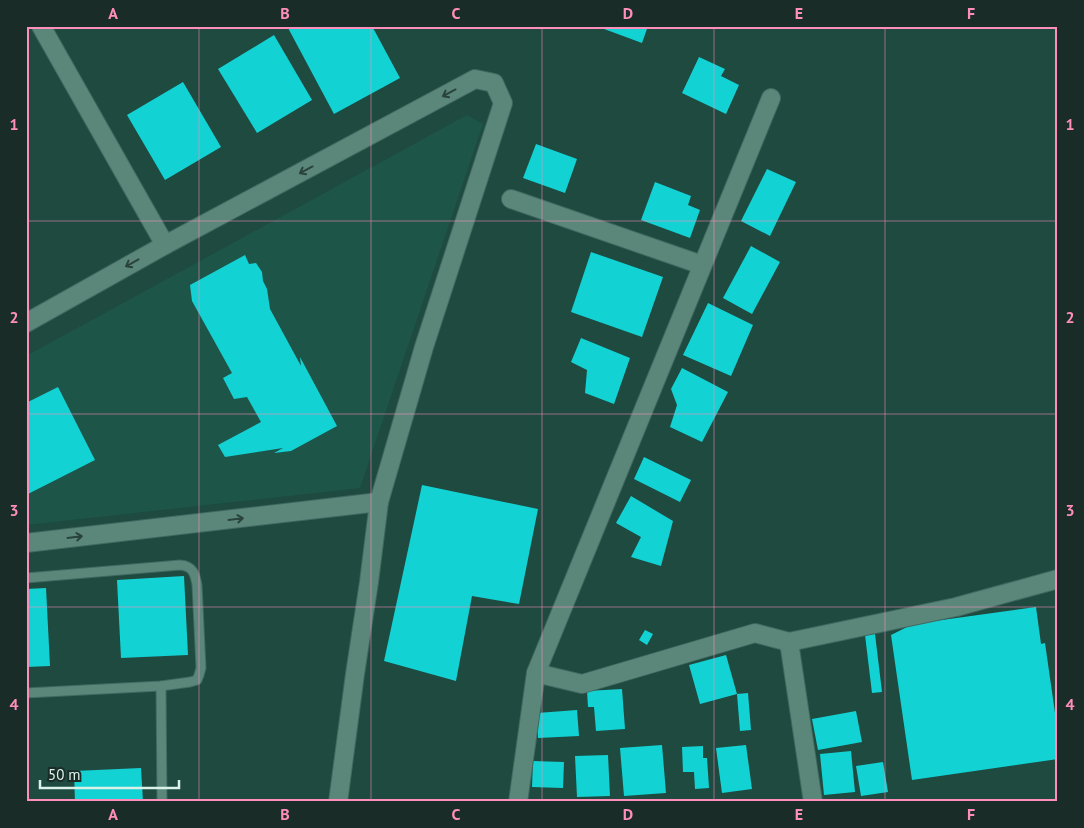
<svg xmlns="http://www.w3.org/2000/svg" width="1084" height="828" viewBox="0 0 1084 828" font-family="'PT Sans',sans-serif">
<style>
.built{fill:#1e5549}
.building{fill:#13d2d4}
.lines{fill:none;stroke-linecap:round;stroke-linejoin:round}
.service-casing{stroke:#416961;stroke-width:11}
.minor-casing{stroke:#416961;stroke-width:20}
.service{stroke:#5b877b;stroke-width:9}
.minor{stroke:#5b877b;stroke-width:18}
.oneway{stroke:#2a433c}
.grid{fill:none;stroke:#ff8eba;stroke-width:1;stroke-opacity:0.55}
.neatline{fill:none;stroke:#ff8eba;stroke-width:2}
.grid-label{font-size:16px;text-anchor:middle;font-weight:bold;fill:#ff8eba}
</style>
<rect width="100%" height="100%" fill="#1e4a40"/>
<path class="built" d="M467 115 483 124 360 488 26 525V356Z"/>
<g class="building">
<path d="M287 26H372L400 78 334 114Z"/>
<path d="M596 26H648L642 43Z"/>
<path d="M274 35 312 100 257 133 218 69Z"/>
<path d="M699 57 725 69 721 76 739 85 726 114 682 93Z"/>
<path d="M183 82 221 147 165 180 127 115Z"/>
<path d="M536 144 577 159 565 193 523 178Z"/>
<path d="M767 169 796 182 770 236 741 221Z"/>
<path d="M655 182 691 196 688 205 700 210 690 238 641 220Z"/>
<path d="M751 246 780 262 752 314 723 298Z"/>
<path d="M591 252 663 277 642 337 571 312Z"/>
<path d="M245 255 249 264 256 263 262 272 263 281 267 289 270 309 301 366 300 357 337 426 291 451 274 453 283 448 225 457 218 445 261 422 247 397 234 399 223 378 232 373 192 301 190 285Z"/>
<path d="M708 303 753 325 731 376 683 355Z"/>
<path d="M581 338 630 358 614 404 585 393 587 370 571 362Z"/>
<path d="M682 368 728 392 702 442 670 427 677 405 671 389Z"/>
<path d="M58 387 95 460 26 495V403Z"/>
<path d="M644 457 691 480 680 502 634 479Z"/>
<path d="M422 485 538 509 519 604 472 596 456 681 384 661Z"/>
<path d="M631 496 673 521 661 566 631 557 641 537 616 523Z"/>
<path d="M184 576 188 655 121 658 117 580Z"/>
<path d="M46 588 50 666 26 667V589Z"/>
<path d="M1036 607 1041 644 1045 643 1055 713H1058V759L912 780 891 635 913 624Z"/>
<path d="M645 630 653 634 647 645 639 640Z"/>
<path d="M875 634 882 692 872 693 865 635Z"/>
<path d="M726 655 737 694 700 704 689 665Z"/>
<path d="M622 689 625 729 596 731 594 707H588L587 691Z"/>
<path d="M748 693 751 730 740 731 737 694Z"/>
<path d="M577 710 579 736 538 738 537 713Z"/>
<path d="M856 711 862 742 818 750 812 719Z"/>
<path d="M662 745 666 793 624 796 620 748Z"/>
<path d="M746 745 752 789 722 793 716 748Z"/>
<path d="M703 746V758H707L709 788 695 789 694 772H683L682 747Z"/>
<path d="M851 751 855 792 824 795 820 754Z"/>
<path d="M608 755 610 796 577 797 575 756Z"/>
<path d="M533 761 564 762 563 788 532 787Z"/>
<path d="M883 762 888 792 861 796 856 766Z"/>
<path d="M141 768 143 802H75L74 771Z"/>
</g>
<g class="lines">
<g class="service-casing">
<g id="service">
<path d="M26 578 180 565C193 566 195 574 197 585L201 668 199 675 197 680 190 682 161 686 26 693"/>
<path d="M161 686 162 802"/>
</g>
</g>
<g class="minor-casing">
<g id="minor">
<path d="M41 26 165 245"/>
<path d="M511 199 702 265"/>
<path d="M26 323 165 245 475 79 494 83 503 103 424 347 379 502 369 582 355 674 338 802"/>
<path d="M26 543 379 502"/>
<path d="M789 642 813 802"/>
<path d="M536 673 582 684 755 633 789 642 956 607 1058 579"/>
<path d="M518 802 536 673 771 98"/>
</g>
</g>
<use href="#service" class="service"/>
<use href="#minor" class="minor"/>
</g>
<defs><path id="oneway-shaft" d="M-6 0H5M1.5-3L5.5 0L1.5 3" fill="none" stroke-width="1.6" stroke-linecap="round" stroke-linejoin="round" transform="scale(1.25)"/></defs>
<g class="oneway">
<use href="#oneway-shaft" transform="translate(449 93) rotate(152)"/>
<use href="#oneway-shaft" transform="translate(306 170) rotate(152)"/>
<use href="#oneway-shaft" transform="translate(132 263) rotate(151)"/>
<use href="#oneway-shaft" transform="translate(236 519) rotate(-7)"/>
<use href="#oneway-shaft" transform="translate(75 537) rotate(-7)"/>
</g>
<path class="grid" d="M199 26V802M371 26V802M542 26V802M714 26V802M885 26V802M26 221H1058M26 414H1058M26 607H1058"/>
<rect width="1084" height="828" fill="none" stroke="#192c27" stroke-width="55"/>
<path d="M40 780v8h139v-8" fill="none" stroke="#daf1ea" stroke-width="2.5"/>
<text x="48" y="780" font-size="15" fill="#daf1ea" stroke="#192c27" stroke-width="4" paint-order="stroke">50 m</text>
<rect x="28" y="28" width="1028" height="772" class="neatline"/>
<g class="grid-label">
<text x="113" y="19">A</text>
<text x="285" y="19">B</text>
<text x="456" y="19">C</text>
<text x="628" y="19">D</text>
<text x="799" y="19">E</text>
<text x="971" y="19">F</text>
<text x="14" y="130">1</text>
<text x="1070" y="130">1</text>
<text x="14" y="323">2</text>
<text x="1070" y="323">2</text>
<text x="14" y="516">3</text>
<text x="1070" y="516">3</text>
<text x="14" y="710">4</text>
<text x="1070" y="710">4</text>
<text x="113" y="820">A</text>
<text x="285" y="820">B</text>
<text x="456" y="820">C</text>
<text x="628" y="820">D</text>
<text x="799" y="820">E</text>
<text x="971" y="820">F</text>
</g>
</svg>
